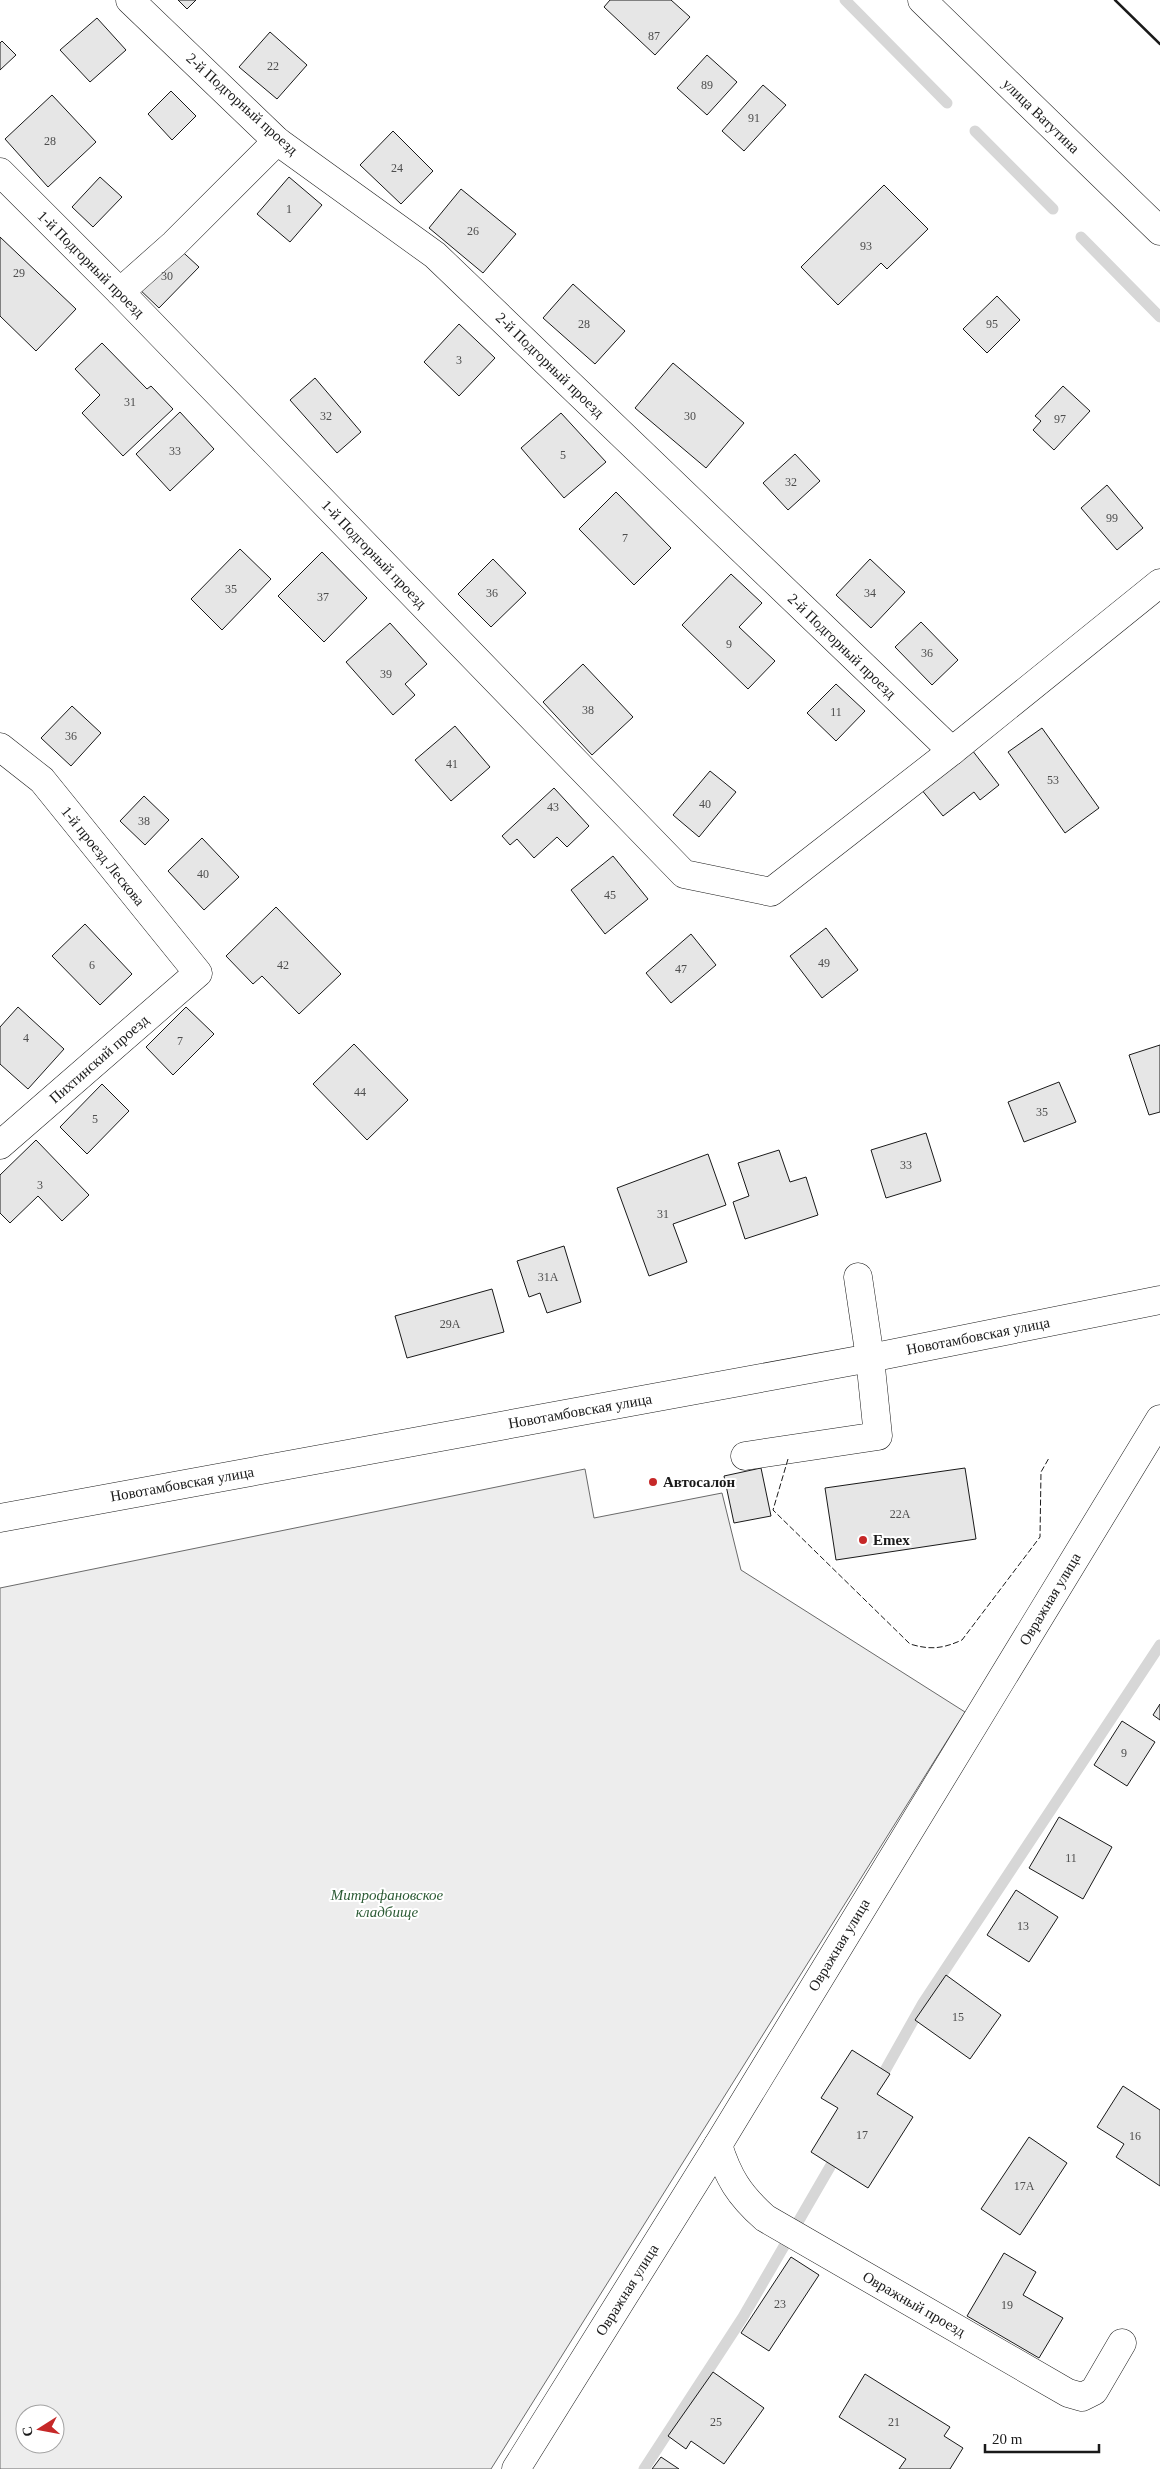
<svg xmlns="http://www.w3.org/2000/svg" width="1160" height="2469" viewBox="0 0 1160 2469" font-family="'Times New Roman',serif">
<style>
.green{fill:#ededed;stroke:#6a6a6a;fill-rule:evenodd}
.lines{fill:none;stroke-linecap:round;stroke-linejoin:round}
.stream{stroke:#d7d7d7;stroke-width:11}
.building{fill:#e6e6e6;stroke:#1a1a1a}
.minor-casing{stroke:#1a1a1a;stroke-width:29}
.major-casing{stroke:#1a1a1a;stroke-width:29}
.minor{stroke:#fff;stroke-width:28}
.major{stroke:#fff;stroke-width:28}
.fence{stroke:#1a1a1a;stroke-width:1;stroke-dasharray:6 2.5;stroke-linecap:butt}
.wall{stroke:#1a1a1a;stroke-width:2.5}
.poi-dot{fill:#c62828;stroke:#fff;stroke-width:2}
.labels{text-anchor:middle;stroke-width:4;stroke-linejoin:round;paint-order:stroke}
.number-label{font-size:12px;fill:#4d4d4d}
.street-label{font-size:15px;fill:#1a1a1a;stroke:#fff}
.poi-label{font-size:15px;font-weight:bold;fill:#1a1a1a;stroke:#fff;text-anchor:start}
.park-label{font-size:15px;font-style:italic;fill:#2b5a34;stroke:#fff}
</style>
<rect width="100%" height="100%" fill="#fff"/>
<path class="green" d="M585 1469 594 1518 722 1493 741 1570 965 1712 491 2469H0V1588ZM25 2414H55V2444H25Z"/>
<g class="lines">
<g class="stream">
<path d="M845 0 947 103"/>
<path d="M975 131 1053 209"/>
<path d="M1081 237 1160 317"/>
<path d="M878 2083 923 2003 1160 1645"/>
<path d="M644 2469 743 2317 838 2153"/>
</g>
</g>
<g class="building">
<path d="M178 0H196L187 9Z"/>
<path d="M610 0H671L690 17 655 55 604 7Z"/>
<path d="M97 18 126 50 90 82 60 50Z"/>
<path d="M270 32 307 65 277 99 239 67Z"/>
<path d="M2 41 16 55 0 70V43Z"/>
<path d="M707 55 737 82 707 115 677 88Z"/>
<path d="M763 85 786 105 744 151 722 131Z"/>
<path d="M171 91 196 116 172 140 148 114Z"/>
<path d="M52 95 96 142 48 187 5 139Z"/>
<path d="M393 131 433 171 401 204 360 165Z"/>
<path d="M100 177 122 197 93 227 72 207Z"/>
<path d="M289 177 322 205 290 242 257 214Z"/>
<path d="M884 185 928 229 887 269 881 263 838 305 801 267Z"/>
<path d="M461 189 516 234 483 273 429 228Z"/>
<path d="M0 237 76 309 36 351 0 316Z"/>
<path d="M174 244 199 267 159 308 135 285Z"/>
<path d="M573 284 625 331 595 364 543 318Z"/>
<path d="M997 296 1020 320 987 353 963 329Z"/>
<path d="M459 324 495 358 459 396 424 362Z"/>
<path d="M102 343 147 389 151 386 173 409 123 456 82 413 100 395 75 369Z"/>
<path d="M673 363 744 423 706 468 635 408Z"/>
<path d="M315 378 361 432 337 453 290 400Z"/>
<path d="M1063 386 1090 411 1054 450 1033 430 1041 421 1035 416Z"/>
<path d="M180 412 214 449 170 491 136 454Z"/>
<path d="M561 413 606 462 564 498 521 448Z"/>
<path d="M795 454 820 481 788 510 763 483Z"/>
<path d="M1107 485 1143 528 1117 550 1081 508Z"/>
<path d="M616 492 671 548 634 585 579 529Z"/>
<path d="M240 549 271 579 222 630 191 599Z"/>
<path d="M322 552 367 598 324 642 278 596Z"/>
<path d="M493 559 526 593 491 627 458 594Z"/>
<path d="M870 559 905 592 871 628 836 595Z"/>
<path d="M731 574 762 603 739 627 775 661 748 689 682 625Z"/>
<path d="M921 622 958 660 932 685 895 647Z"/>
<path d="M390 623 427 664 405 684 415 695 393 715 346 662Z"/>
<path d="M583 664 633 717 592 755 543 702Z"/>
<path d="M836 684 865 711 836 741 807 713Z"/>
<path d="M72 706 101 733 71 766 41 738Z"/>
<path d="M455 726 490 767 451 801 415 760Z"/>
<path d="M1042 728 1099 808 1065 833 1008 752Z"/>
<path d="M972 750 999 785 980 800 974 792 943 816 921 789Z"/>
<path d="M710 771 736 792 699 837 673 815Z"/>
<path d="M554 788 589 826 567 847 557 837 534 858 517 839 510 845 502 836Z"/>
<path d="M144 796 169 820 145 845 120 821Z"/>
<path d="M202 838 239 877 204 910 168 871Z"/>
<path d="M613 856 648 899 605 934 571 890Z"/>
<path d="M276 907 341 974 299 1014 262 976 253 984 226 956Z"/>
<path d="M85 924 132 974 100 1005 52 956Z"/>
<path d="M826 928 858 970 822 998 790 956Z"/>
<path d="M691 934 716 965 671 1003 646 973Z"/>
<path d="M18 1007 64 1049 28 1089 0 1064V1027Z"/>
<path d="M186 1007 214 1034 173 1075 146 1047Z"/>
<path d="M354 1044 408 1100 367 1140 313 1084Z"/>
<path d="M1160 1045V1112L1149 1115 1129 1055Z"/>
<path d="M1059 1082 1076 1122 1024 1142 1008 1102Z"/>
<path d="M102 1084 129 1111 87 1154 60 1127Z"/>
<path d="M926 1133 941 1181 886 1198 871 1150Z"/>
<path d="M36 1140 89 1195 62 1221 38 1196 10 1223 0 1213V1175Z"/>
<path d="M779 1150 790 1182 806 1177 818 1215 745 1239 733 1202 749 1196 738 1163Z"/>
<path d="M708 1154 726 1205 673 1224 687 1262 649 1276 617 1188Z"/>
<path d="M564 1246 581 1302 547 1313 540 1293 529 1297 517 1261Z"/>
<path d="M492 1289 504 1332 407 1358 395 1316Z"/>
<path d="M761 1468 771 1516 734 1523 724 1476Z"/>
<path d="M965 1468 976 1539 836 1560 825 1488Z"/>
<path d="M1160 1704V1720L1153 1715Z"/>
<path d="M1122 1721 1155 1742 1127 1786 1094 1765Z"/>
<path d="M1059 1817 1112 1847 1083 1899 1029 1868Z"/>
<path d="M1016 1890 1058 1917 1029 1962 987 1935Z"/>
<path d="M946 1975 1001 2015 970 2059 915 2020Z"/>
<path d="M852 2050 890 2074 877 2094 913 2117 868 2188 811 2152 838 2108 821 2098Z"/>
<path d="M1123 2086 1160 2110V2186L1116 2157 1124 2144 1097 2127Z"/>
<path d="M1029 2137 1067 2163 1020 2235 981 2209Z"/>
<path d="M1004 2253 1036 2272 1023 2295 1063 2318 1039 2358 967 2316Z"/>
<path d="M791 2257 819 2275 769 2351 741 2333Z"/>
<path d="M713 2372 764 2408 724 2464 691 2441 686 2449 668 2436Z"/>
<path d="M865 2374 950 2427 944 2436 963 2448 950 2469H899L906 2459 839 2417Z"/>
<path d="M661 2457 679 2469H652Z"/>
</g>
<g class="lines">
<g class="minor-casing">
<g id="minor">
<path d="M130 0 277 141 435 255 952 751"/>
<path d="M922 0 1160 231"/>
<path d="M0 172 120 292 684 874 771 892 952 751 1160 583"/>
<path d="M120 292 174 244 277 141"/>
<path d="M0 747 42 780 198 973 0 1145"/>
<path d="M745 1456 878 1436 870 1358 858 1277"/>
<path d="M718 2145C728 2177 739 2195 765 2218L1068 2393 1082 2397 1094 2391 1122 2343"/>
<path d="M516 2469 718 2145 1160 1419"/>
</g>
</g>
<g class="major-casing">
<path id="major" d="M0 1518 870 1358 1160 1300"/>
</g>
<use href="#minor" class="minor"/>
<use href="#major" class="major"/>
<path class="fence" d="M788 1459 773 1510 910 1644C930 1650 942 1649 962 1640L1040 1537 1041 1472 1049 1458"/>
<path class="wall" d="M1115 0 1160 44"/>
</g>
<g class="poi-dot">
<circle cx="653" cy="1482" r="5"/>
<circle cx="863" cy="1540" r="5"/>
</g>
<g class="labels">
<g class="number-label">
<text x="654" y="40">87</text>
<text x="273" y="70">22</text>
<text x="707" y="89">89</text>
<text x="754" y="122">91</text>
<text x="50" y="145">28</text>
<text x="397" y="172">24</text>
<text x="289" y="213">1</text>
<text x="473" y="235">26</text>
<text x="866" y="250">93</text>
<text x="19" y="277">29</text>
<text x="167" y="280">30</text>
<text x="584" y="328">28</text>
<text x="992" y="328">95</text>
<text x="459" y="364">3</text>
<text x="130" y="406">31</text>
<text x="326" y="420">32</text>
<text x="690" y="420">30</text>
<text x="1060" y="423">97</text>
<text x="175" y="455">33</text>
<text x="563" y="459">5</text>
<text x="791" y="486">32</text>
<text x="1112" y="522">99</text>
<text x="625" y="542">7</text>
<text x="231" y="593">35</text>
<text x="492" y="597">36</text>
<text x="870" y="597">34</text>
<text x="323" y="601">37</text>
<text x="729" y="648">9</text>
<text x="927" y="657">36</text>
<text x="386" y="678">39</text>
<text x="588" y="714">38</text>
<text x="836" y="716">11</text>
<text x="71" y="740">36</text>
<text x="452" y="768">41</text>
<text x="1053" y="784">53</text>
<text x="705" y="808">40</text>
<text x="553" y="811">43</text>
<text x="144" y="825">38</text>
<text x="203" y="878">40</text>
<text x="610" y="899">45</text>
<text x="824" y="967">49</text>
<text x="92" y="969">6</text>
<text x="283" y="969">42</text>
<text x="681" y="973">47</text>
<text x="26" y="1042">4</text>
<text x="180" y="1045">7</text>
<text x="360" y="1096">44</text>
<text x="1042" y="1116">35</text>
<text x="95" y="1123">5</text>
<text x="906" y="1169">33</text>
<text x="40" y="1189">3</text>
<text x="663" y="1218">31</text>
<text x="548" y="1281">31А</text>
<text x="450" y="1328">29А</text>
<text x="900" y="1518">22А</text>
<text x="1124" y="1757">9</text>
<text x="1071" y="1862">11</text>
<text x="1023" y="1930">13</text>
<text x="958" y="2021">15</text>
<text x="862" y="2139">17</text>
<text x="1135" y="2140">16</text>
<text x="1024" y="2190">17А</text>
<text x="780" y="2308">23</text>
<text x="1007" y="2309">19</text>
<text x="716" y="2426">25</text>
<text x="894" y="2426">21</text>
</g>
<g class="street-label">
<text transform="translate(242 104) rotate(42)" y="5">2-й Подгорный проезд</text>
<text transform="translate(1041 116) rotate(44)" y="5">улица Ватутина</text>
<text transform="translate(91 264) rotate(45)" y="5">1-й Подгорный проезд</text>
<text transform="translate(550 365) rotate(44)" y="5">2-й Подгорный проезд</text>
<text transform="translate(374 554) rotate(46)" y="5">1-й Подгорный проезд</text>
<text transform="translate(842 646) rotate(44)" y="5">2-й Подгорный проезд</text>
<text transform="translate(103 856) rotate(51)" y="5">1-й проезд Лескова</text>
<text transform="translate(99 1059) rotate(-41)" y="5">Пихтинский проезд</text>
<text transform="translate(978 1336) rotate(-11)" y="5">Новотамбовская улица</text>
<text transform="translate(580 1411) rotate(-10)" y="5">Новотамбовская улица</text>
<text transform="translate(182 1484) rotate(-10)" y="5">Новотамбовская улица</text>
<text transform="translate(1050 1599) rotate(-59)" y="5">Овражная улица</text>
<text transform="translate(839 1945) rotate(-59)" y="5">Овражная улица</text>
<text transform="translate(627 2290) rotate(-58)" y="5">Овражная улица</text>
<text transform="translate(914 2304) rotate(30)" y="5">Овражный проезд</text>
</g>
<g class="poi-label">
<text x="663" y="1487">Автосалон</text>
<text x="873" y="1545">Emex</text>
</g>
<g class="park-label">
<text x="387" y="1900">Митрофановское<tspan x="387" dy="17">кладбище</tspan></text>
</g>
</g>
<g transform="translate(40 2429) rotate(259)"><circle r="24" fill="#ffffff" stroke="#a3a3a3"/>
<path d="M0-4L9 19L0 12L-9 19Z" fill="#c62828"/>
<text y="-8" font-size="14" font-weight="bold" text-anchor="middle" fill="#1a1a1a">С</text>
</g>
<path d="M985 2444v8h114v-8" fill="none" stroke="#1a1a1a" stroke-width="2.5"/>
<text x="992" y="2444" font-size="15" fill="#1a1a1a" stroke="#ffffff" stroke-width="4" paint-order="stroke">20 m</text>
</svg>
